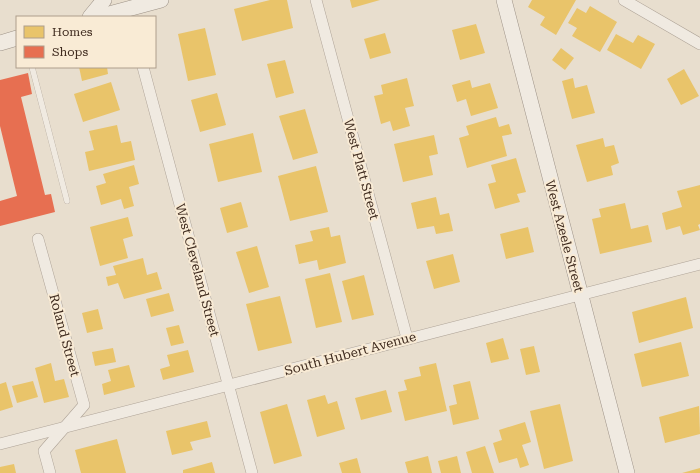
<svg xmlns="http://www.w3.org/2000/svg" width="700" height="473" viewBox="0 0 700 473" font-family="'Roboto Serif',serif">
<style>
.homes{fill:#e9c46a}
.shops{fill:#e76f51}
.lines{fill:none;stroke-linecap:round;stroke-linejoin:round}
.lane-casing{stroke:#aea397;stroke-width:6}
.street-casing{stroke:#aea397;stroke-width:12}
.secondary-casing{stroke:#9d9287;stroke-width:16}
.lane{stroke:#f0eae1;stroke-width:5.5}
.street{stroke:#f0eae1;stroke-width:11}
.secondary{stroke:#f0eae1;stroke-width:15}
.labels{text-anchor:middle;stroke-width:4;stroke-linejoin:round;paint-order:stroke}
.street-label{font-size:13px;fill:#3e2a1e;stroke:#f9ebd5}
</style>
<rect width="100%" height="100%" fill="#e8dece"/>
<g class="homes">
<path d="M270 0H287L293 28 242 41 234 9Z"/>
<path d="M350 0H380L352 8Z"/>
<path d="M532 0H576L556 35 540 25 545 17 528 7Z"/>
<path d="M590 6 617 22 600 52 572 36 577 28 568 23 577 8 586 13Z"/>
<path d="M476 24 485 53 460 60 452 30Z"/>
<path d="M205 28 216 75 188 81 178 34Z"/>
<path d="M385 33 391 53 370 59 364 39Z"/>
<path d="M616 34 633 43 638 35 655 44 641 69 607 50Z"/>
<path d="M561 48 574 58 565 70 552 60Z"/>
<path d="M285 60 294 93 276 98 267 64Z"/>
<path d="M79 67H107L108 74 82 81Z"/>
<path d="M684 69 699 96 681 105 667 79Z"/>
<path d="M407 78 414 106 405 108 410 126 393 131 390 121 381 124 374 96 383 94 381 85Z"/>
<path d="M573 78 575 88 587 85 595 113 572 119 562 81Z"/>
<path d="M470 80 472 88 490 83 498 108 471 116 466 99 457 102 452 85Z"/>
<path d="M111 82 120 110 83 122 74 94Z"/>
<path d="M217 93 226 125 200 132 191 100Z"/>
<path d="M305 109 318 153 293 160 279 116Z"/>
<path d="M496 117 499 127 509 124 512 134 502 136 507 156 467 168 459 138 469 135 466 126Z"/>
<path d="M117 125 121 143 131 141 135 160 89 171 85 152 94 150 89 131Z"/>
<path d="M253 133 262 172 218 182 209 144Z"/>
<path d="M434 135 438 154 429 156 433 175 403 182 394 144Z"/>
<path d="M603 138 605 147 614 145 619 163 611 166 613 175 587 182 576 145Z"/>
<path d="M516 158 526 192 517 194 520 202 495 209 488 184 496 182 491 165Z"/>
<path d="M134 165 139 184 129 187 134 206 124 209 121 199 101 205 96 186 106 183 103 174Z"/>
<path d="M316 166 328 212 290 221 278 176Z"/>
<path d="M700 185V224L698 225 700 230 683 235 680 226 666 230 662 213 682 207 677 191Z"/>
<path d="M436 197 440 215 449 213 453 231 436 234 434 226 417 229 411 203Z"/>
<path d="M241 202 248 227 227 233 220 208Z"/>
<path d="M625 203 631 229 648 225 652 242 600 254 592 219 601 217 599 209Z"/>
<path d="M128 217 133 236 123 239 128 258 100 266 90 227Z"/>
<path d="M329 227 331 237 340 235 346 263 319 270 317 260 299 264 295 245 313 241 310 231Z"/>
<path d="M528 227 534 252 506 259 500 234Z"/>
<path d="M257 246 269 287 249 293 236 252Z"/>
<path d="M453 254 460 282 434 289 426 261Z"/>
<path d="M143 258 147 275 157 272 162 289 124 299 118 283 108 286 106 277 116 275 113 266Z"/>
<path d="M330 273 342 322 316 328 305 279Z"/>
<path d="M364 275 374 315 352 320 342 281Z"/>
<path d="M169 293 174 311 151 317 146 299Z"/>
<path d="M280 296 292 343 258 351 246 304Z"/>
<path d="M686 297 693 328 639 343 632 312Z"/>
<path d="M98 309 103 329 87 333 82 313Z"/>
<path d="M179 325 184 343 171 346 166 328Z"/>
<path d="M503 338 509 359 491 363 486 343Z"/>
<path d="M681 342 689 376 642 387 634 354Z"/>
<path d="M534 346 540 372 526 375 520 349Z"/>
<path d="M113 348 116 362 95 366 92 352Z"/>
<path d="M188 350 194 372 163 380 160 369 170 366 167 355Z"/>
<path d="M51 363 55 381 64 379 69 397 44 403 35 368Z"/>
<path d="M436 363 447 411 405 421 398 392 407 390 404 380 421 376 419 367Z"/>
<path d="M129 365 135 387 104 395 102 384 111 381 108 370Z"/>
<path d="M33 381 38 397 17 403 12 386Z"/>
<path d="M470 381 479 419 453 425 449 406 457 404 453 385Z"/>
<path d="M6 382 13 407 0 411V384Z"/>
<path d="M386 390 392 412 361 420 355 398Z"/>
<path d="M325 395 328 404 337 401 345 429 317 437 307 400Z"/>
<path d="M287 404 302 456 274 464 260 412Z"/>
<path d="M560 404 573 461 544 469 530 411Z"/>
<path d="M699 406 700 434 665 443 659 417Z"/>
<path d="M207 421 211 437 190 442 193 450 172 455 166 431Z"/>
<path d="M525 422 531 442 522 445 529 465 520 468 517 458 499 463 493 443 502 440 499 430Z"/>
<path d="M117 439 126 473H81L75 450Z"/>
<path d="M485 446 494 473H472L466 452Z"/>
<path d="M428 456 432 473H408L405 462Z"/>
<path d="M457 456 461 473H441L438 461Z"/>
<path d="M357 458 361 473H342L339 463Z"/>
<path d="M212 462 215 473H183V470Z"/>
<path d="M14 464 16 473H0V467Z"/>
<path d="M700 468V473H682Z"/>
</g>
<path class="shops" d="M28 73 32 94 21 97 45 195 51 194 55 212 0 226V201L17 196 0 126V80Z"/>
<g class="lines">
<g class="lane-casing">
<path id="lane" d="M32 67 67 201"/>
</g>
<g class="street-casing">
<g id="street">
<path d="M316 0 407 338"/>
<path d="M624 0 700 44"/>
<path d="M143 67 252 473"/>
<path d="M38 239 84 405 44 451 50 473"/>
<path d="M0 444 700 264"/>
</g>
</g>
<g class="secondary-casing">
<g id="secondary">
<path d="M504 0 627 473"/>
<path d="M90 17 104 0"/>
<path d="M98 17 161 0"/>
<path d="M0 43 17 38"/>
</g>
</g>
<use href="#lane" class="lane"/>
<use href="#street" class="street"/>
<use href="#secondary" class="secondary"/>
</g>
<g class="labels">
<g class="street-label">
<text transform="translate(362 169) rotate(75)" y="5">West Platt Street</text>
<text transform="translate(565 236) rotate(75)" y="5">West Azeele Street</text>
<text transform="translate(198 270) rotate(75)" y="5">West Cleveland Street</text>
<text transform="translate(65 335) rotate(75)" y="5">Roland Street</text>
<text transform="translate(350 353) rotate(-15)" y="5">South Hubert Avenue</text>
</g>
</g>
<rect x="16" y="16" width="140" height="52" fill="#f9ebd5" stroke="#ae9e8c"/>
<rect x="24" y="26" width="20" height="12" fill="#e9c46a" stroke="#ae9e8c"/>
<text x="52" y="36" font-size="12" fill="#3e2a1e">Homes</text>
<rect x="24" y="46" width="20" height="12" fill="#e76f51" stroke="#ae9e8c"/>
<text x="52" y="56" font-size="12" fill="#3e2a1e">Shops</text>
</svg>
